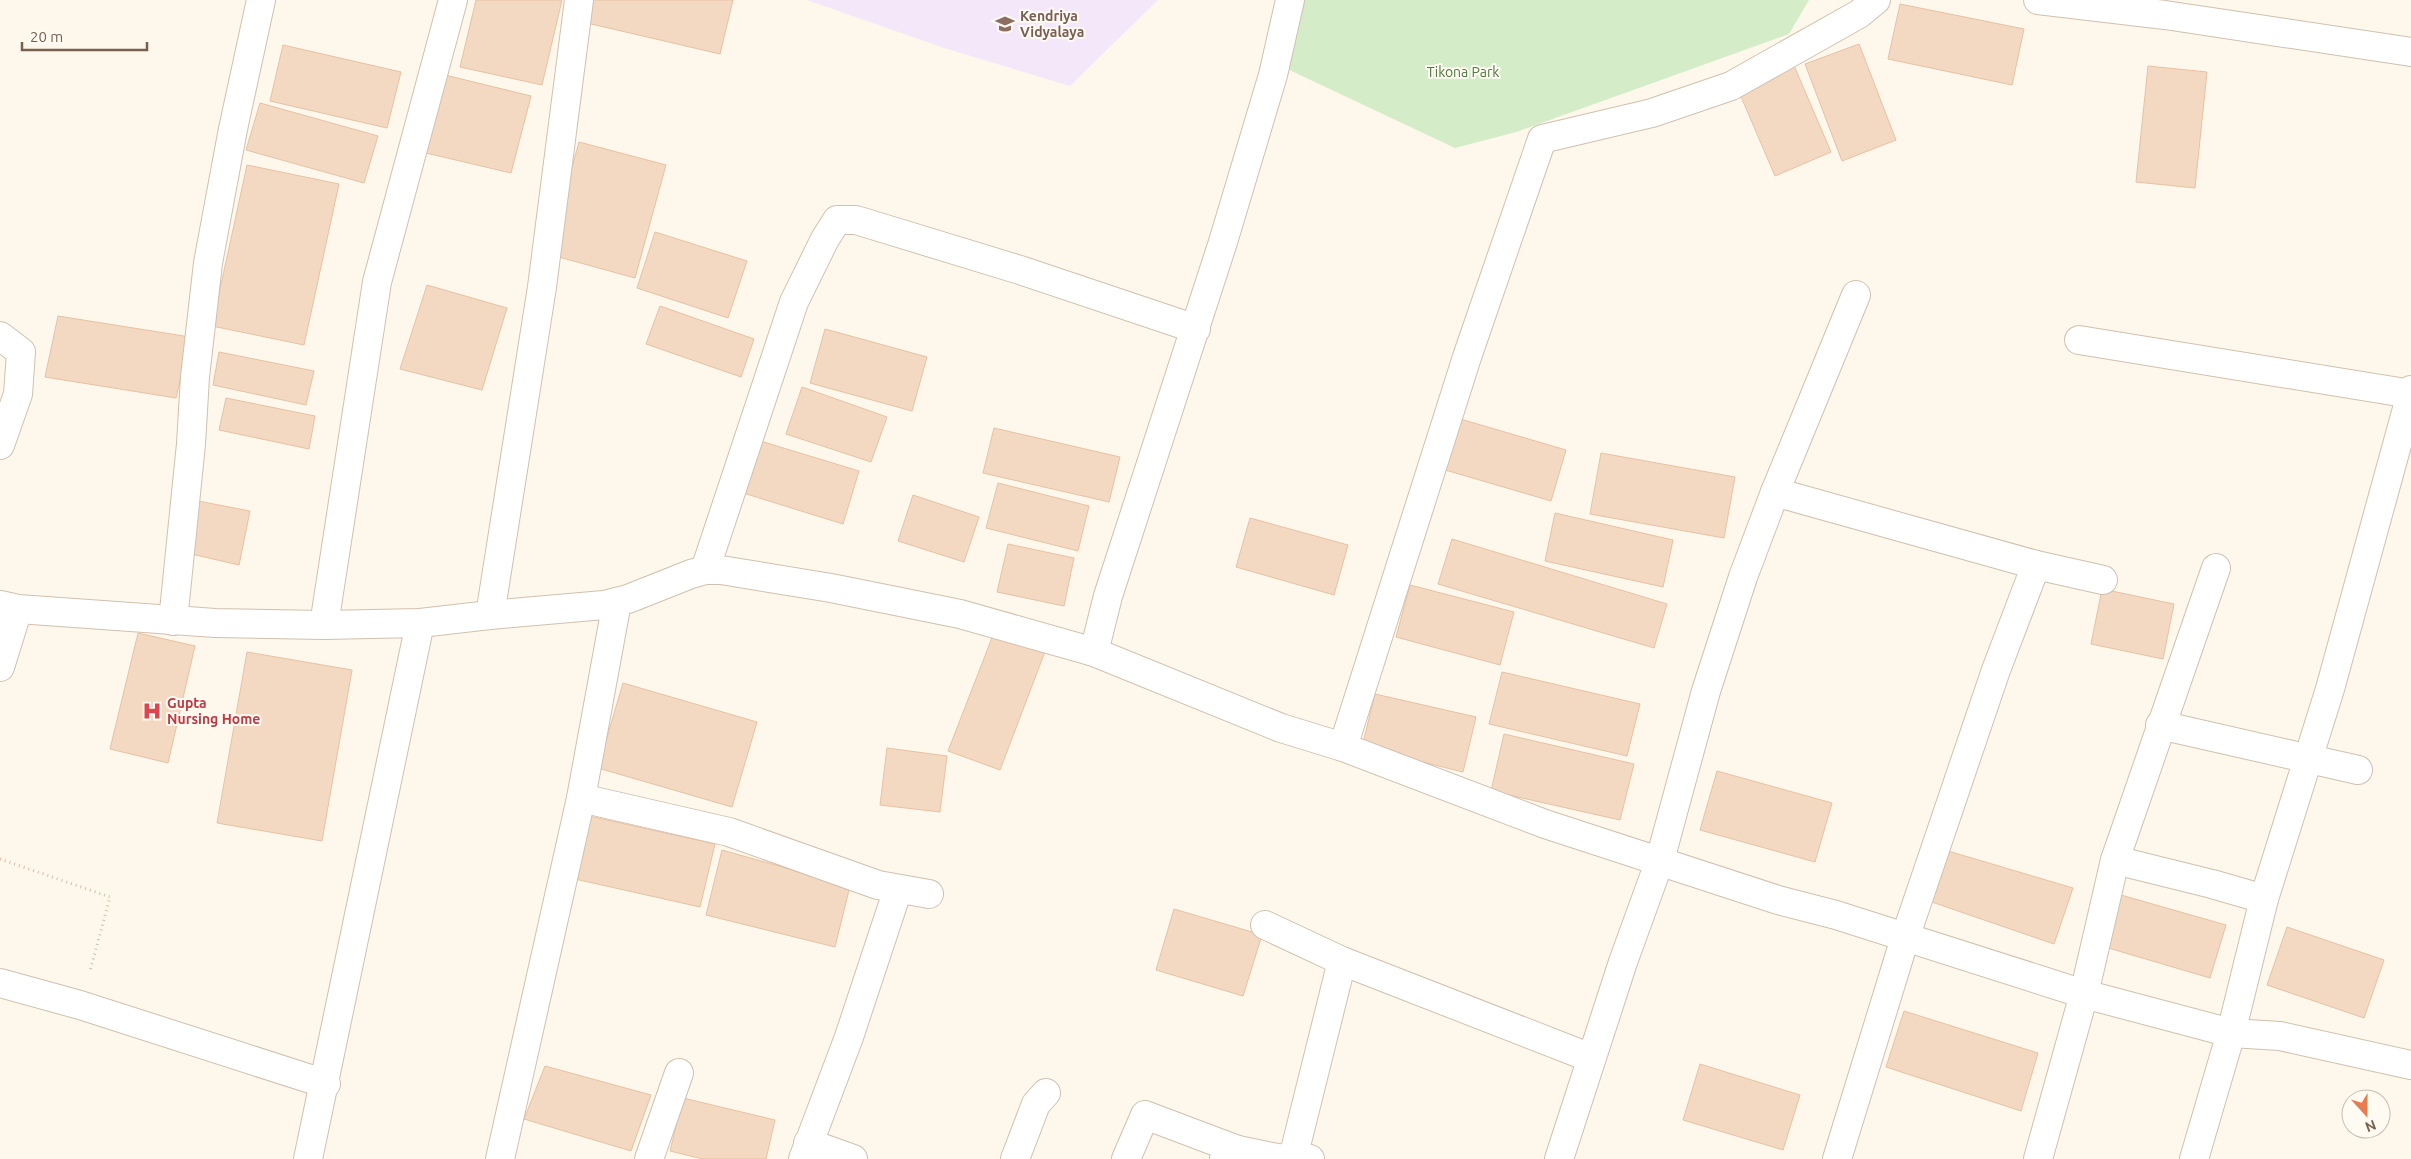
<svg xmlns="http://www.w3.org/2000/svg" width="2411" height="1159" viewBox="0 0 2411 1159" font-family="Ubuntu,sans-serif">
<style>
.education{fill:#f5e7fa}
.green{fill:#d4ecc8}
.building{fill:#f4d9c2;stroke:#e7c1a2}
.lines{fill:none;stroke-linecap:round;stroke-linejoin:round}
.street-casing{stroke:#d1c0af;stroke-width:30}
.path{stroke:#dabda4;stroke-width:3;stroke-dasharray:1 4;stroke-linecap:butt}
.street{stroke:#fff;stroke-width:28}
.labels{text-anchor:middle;stroke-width:4;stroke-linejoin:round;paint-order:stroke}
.education-label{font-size:14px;font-weight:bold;fill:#785e54;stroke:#fffbf3;text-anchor:start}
.park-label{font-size:14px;fill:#4d7a41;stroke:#fffbf3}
.health-label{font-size:14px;font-weight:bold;fill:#be3a42;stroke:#fffbf3;text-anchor:start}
</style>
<rect width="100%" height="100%" fill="#fdf8eb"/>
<path class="education" d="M807 0H1158L1070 86 944 48Z"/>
<path class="green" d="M1283 0H1809L1789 34 1516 132 1455 148 1283 67Z"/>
<g class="building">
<path d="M476 0H562L542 85 460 67Z"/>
<path d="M593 0H733L720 54 587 23Z"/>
<path d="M1900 4 2024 29 2012 85 1888 59Z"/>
<path d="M1859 44 1896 140 1842 161 1805 64Z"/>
<path d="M283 45 401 72 387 128 270 101Z"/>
<path d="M1792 61 1831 152 1775 176 1736 85Z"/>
<path d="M2148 66 2207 72 2195 188 2136 182Z"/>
<path d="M445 75 531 96 511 173 426 153Z"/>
<path d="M260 103 378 136 364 183 246 150Z"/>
<path d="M579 142 666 165 635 278 548 254Z"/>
<path d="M247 165 339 184 304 345 212 326Z"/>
<path d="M655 232 747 261 728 318 637 288Z"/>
<path d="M427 285 507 308 482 390 400 369Z"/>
<path d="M660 306 754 339 741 377 646 344Z"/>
<path d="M58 316 190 337 176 398 45 377Z"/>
<path d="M825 329 927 357 912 411 810 383Z"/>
<path d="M219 352 314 371 306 405 213 385Z"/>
<path d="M802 387 887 417 871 462 786 434Z"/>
<path d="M226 398 315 416 309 449 219 430Z"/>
<path d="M1457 418 1566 450 1551 501 1442 469Z"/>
<path d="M994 428 1120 457 1109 502 983 473Z"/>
<path d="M757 440 859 471 843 524 740 492Z"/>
<path d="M1601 453 1735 477 1724 538 1590 514Z"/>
<path d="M998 483 1089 506 1078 551 986 528Z"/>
<path d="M913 495 979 517 964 562 898 541Z"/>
<path d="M198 501 250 511 239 565 187 553Z"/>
<path d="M1555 513 1673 540 1663 587 1545 561Z"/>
<path d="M1250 518 1348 545 1334 595 1236 567Z"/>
<path d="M1452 539 1667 604 1654 648 1438 584Z"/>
<path d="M1008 544 1074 558 1064 606 997 592Z"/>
<path d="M1410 585 1514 612 1500 665 1396 637Z"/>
<path d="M2102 589 2174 604 2163 659 2091 644Z"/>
<path d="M995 630 1046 649 1000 770 948 751Z"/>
<path d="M138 633 195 646 168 763 110 749Z"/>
<path d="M247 652 352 670 322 841 217 823Z"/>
<path d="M1502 672 1640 704 1627 756 1489 724Z"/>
<path d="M623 683 757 722 732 807 598 768Z"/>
<path d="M1375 694 1476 717 1463 772 1362 747Z"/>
<path d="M1504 734 1634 764 1620 820 1491 791Z"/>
<path d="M887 748 947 756 940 812 880 805Z"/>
<path d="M1717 771 1832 803 1815 862 1700 830Z"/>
<path d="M589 816 715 844 700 907 575 879Z"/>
<path d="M1938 848 2073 888 2054 944 1923 899Z"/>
<path d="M722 850 850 886 835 947 706 915Z"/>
<path d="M2121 895 2226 925 2210 978 2105 947Z"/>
<path d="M1174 909 1262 935 1243 996 1156 970Z"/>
<path d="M2287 927 2384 960 2364 1018 2267 985Z"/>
<path d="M1904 1011 2038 1053 2021 1111 1886 1067Z"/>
<path d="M1700 1064 1800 1095 1783 1150 1683 1120Z"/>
<path d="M545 1066 651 1095 631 1151 524 1119Z"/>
<path d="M683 1098 775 1120 766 1159H703L670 1151Z"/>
</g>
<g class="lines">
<g class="street-casing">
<g id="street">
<path d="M2038 0 2165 15 2411 52"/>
<path d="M0 336 21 352 18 394 0 445"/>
<path d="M2079 340 2411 394V390"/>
<path d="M1775 492 2036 565 2103 580"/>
<path d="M705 570 794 302 825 239 837 220H856L1020 270 1196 329"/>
<path d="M0 605 18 609 215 623 324 625 420 623 490 615 604 605 628 599 691 574 705 570H721L831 588 960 614 1094 652 1281 728 1343 747 1545 824 1778 900 1836 915 2084 994 2231 1033 2280 1036 2411 1065"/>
<path d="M490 615 542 287 579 0"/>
<path d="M173 621 191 444 195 377 208 263 233 129 261 0"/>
<path d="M324 625 377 282 453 0"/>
<path d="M1094 652 1108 596 1223 242 1273 75 1290 0"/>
<path d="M0 667 18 609"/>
<path d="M2160 725 2358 770"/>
<path d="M1343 747 1467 357 1542 139 1652 113 1731 86 1859 14 1876 0"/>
<path d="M581 798 729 832 878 885 929 894"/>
<path d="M2115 860 2212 884 2264 899"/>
<path d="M1265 925 1342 961 1591 1058"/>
<path d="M0 983 80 1005 326 1084"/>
<path d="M808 1143 853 1159"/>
<path d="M308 1159 420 623"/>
<path d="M500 1159 581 798 617 602"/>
<path d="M649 1159 679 1073"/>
<path d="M803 1159 849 1037 898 889"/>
<path d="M1015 1159 1036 1104 1046 1093"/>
<path d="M1126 1159 1145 1115 1238 1150"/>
<path d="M1224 1159 1238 1150 1282 1159 1294 1154"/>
<path d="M1310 1159 1294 1154 1342 961"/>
<path d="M1559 1159 1623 962 1660 860 1706 691 1743 577 1775 492 1856 295"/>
<path d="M1837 1159 1905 938 1996 670 2036 565"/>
<path d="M2038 1159 2084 994 2115 860 2216 568"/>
<path d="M2194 1159 2231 1033 2264 899 2330 689 2411 394"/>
</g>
</g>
<path class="path" d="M0 859 110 897 90 971"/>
<use href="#street" class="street"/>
</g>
<defs>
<g id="school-bare" transform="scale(1.5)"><path d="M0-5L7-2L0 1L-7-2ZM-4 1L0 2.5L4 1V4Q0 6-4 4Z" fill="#8d6e63" stroke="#fffbf3" stroke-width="2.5" paint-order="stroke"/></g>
<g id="hospital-bare" transform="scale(1.5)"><path d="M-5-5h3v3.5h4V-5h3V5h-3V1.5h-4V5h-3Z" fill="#e0444e" stroke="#fffbf3" stroke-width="2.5" paint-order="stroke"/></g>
</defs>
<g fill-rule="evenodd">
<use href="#school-bare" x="1005" y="24"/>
<use href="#hospital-bare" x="152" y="711"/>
</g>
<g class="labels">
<g class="education-label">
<text x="1020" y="21">Kendriya<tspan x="1020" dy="16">Vidyalaya</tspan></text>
</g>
<g class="park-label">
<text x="1463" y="77">Tikona Park</text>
</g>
<g class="health-label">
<text x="167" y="708">Gupta<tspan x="167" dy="16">Nursing Home</tspan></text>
</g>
</g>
<g transform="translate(2366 1114) rotate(159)"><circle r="24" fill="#fffbf3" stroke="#cabdb0"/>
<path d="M0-4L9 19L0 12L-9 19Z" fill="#e97c4e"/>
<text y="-8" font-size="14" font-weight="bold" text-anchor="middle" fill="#7a604c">N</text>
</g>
<path d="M22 42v8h125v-8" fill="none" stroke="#7a604c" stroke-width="2.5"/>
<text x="30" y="42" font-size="15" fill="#7a604c" stroke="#fffbf3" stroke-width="4" paint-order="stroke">20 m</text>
</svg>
